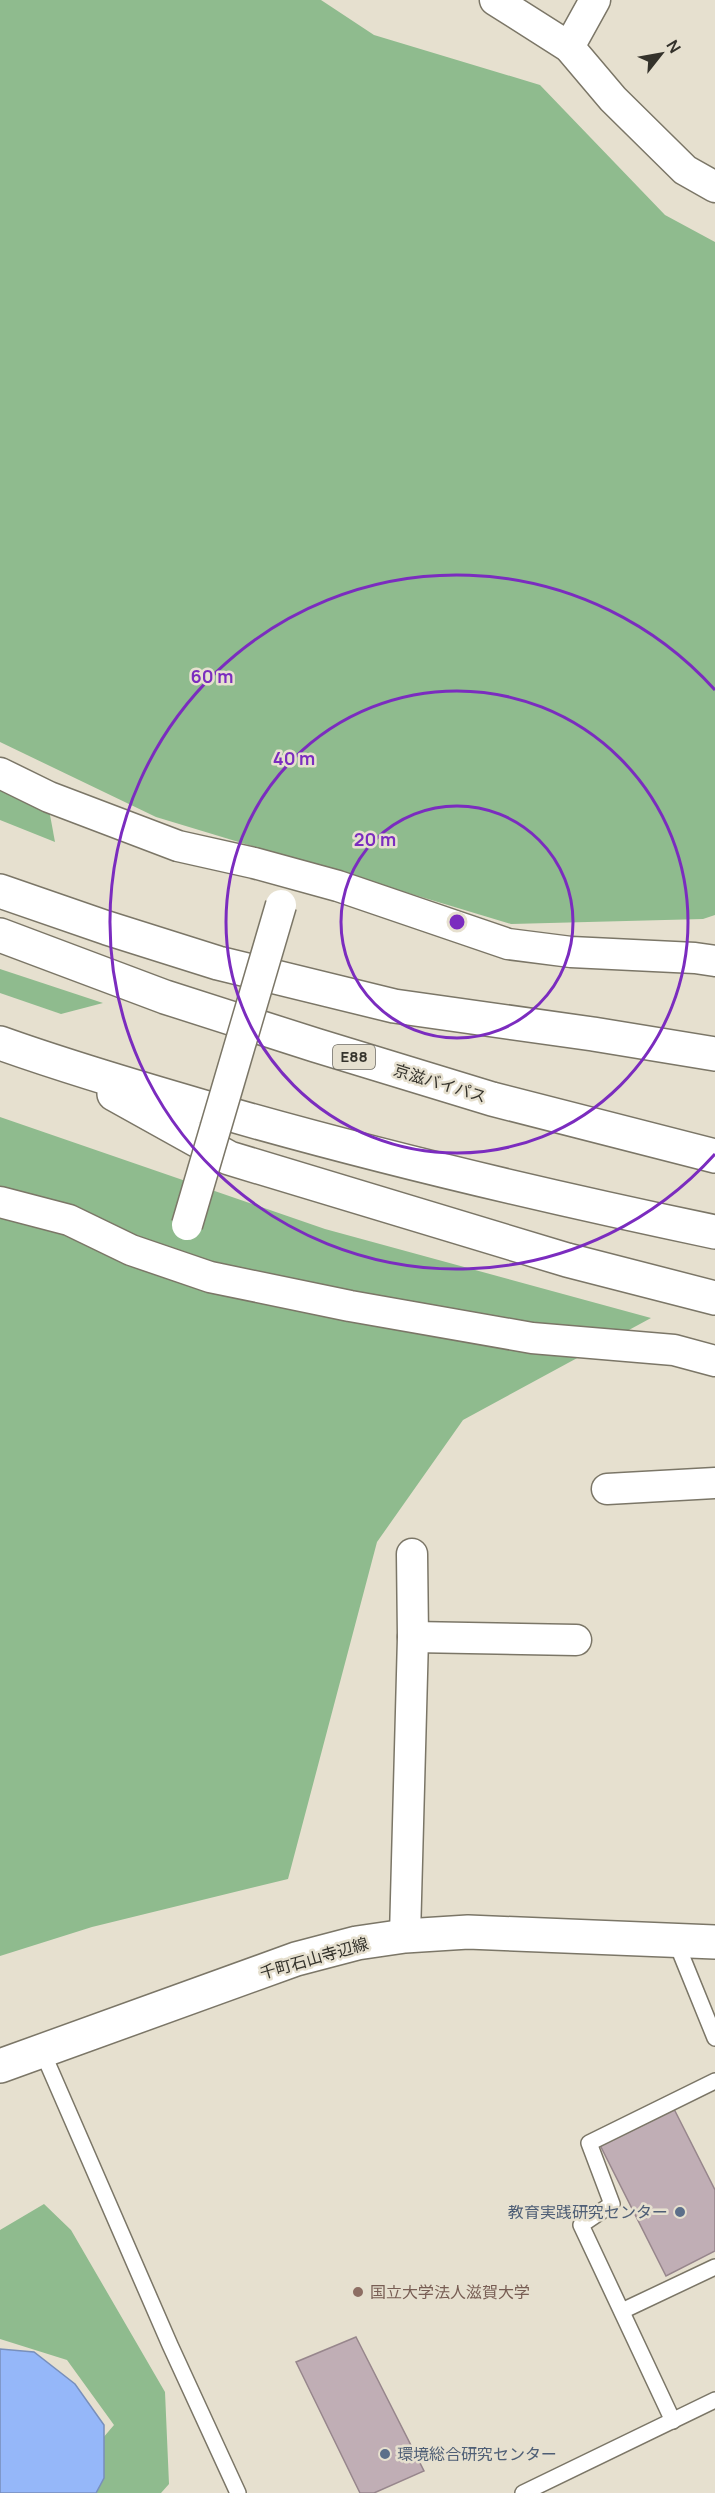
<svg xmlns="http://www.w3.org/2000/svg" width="715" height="2493" viewBox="0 0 715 2493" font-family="Manrope,'Noto Sans JP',sans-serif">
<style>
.green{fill:#8fbb8e}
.water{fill:#95b7f9;stroke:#788fbb;stroke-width:1.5}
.building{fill:#c0aeb5;stroke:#97868c;stroke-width:1.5}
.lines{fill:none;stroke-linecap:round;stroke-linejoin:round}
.lane-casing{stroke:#7b7667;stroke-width:18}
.street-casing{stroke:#7b7667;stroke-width:33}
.secondary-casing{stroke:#7b7667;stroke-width:36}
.highway-casing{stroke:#7b7667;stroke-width:36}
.lane{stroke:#fff;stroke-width:15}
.street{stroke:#fff;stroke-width:30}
.secondary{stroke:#fff;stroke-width:33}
.highway{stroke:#fff;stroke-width:33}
.street-bridge-casing{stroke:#7b7667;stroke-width:33;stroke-linecap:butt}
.street-bridge{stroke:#fff;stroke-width:30}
.ring{fill:none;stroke:#7b2cbf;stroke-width:3}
.service-dot{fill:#5c6f8a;stroke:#e6e0cf;stroke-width:2}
.education-dot{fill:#8d6e63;stroke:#e6e0cf;stroke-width:2}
.labels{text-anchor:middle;stroke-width:5;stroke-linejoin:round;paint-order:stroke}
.shield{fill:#e6e0cf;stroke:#69665c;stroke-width:1.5}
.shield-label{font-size:15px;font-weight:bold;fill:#34322b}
.street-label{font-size:16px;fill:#34322b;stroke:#e6e0cf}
.service-label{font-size:16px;fill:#4e5e75;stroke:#e6e0cf;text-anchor:end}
.education-label{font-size:16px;fill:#785e54;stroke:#e6e0cf;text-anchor:start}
.centre{fill:#7b2cbf;stroke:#e6e0cf;stroke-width:3}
.ring-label{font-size:18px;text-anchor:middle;font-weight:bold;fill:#7b2cbf;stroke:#e6e0cf;stroke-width:5;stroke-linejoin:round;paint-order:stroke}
</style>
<rect width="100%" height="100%" fill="#e6e0cf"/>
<g class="green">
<path d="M0 0H321L374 35 540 85 665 215 715 242V915L703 919 511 924 156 817 0 742Z"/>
<path d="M0 781 48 804 55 842 0 820Z"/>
<path d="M0 969 103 1003 61 1014 0 993Z"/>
<path d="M0 1117 325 1229 651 1318 463 1420 377 1542 288 1879 92 1927 0 1956Z"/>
<path d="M44 2204 71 2230 165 2392 169 2484 161 2493H56L114 2425 67 2360 0 2339V2230Z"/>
</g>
<path class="water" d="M0 2349 34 2352 75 2384 104 2425V2478L96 2493H0Z"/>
<g class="building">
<path d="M674 2109 715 2190V2251L666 2276 600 2145Z"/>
<path d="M356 2337 424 2471 374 2493H360L296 2362Z"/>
</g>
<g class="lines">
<g class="lane-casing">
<g id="lane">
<path d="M676 1942 715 2038"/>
<path d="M43 2053 170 2345 238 2493"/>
<path d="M622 2311 715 2267"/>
<path d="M673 2421 581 2225 612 2204 589 2143 715 2081"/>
<path d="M523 2493 715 2400"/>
</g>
</g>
<g class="street-casing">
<g id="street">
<path d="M495 0 569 47 613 99 685 170 715 187"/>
<path d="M569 47 595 0"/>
<path d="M0 773 49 797 178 846 254 863 338 886 508 944 571 952 695 958 715 961"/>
<path d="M0 1202 69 1220 131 1250 210 1277 350 1306 532 1338 674 1350 715 1361"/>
<path d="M607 1489 715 1483"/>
<path d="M413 1637 576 1640"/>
<path d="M405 1936 413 1637 412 1554"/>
</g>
</g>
<g class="secondary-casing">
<path id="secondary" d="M0 2066 296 1959 357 1943 405 1936 468 1932 715 1942"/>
</g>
<g class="highway-casing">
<g id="highway">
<path d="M0 891 107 928 218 963 394 1006 593 1034 715 1054"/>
<path d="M0 935 165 997 315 1045 492 1099 715 1156"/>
<path d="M0 1043C67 1067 135 1087 204 1107 373 1156 543 1196 715 1232"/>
<path d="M114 1094 229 1158 567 1260 715 1298"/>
</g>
</g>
<use href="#lane" class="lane"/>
<use href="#street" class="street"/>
<use href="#secondary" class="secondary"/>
<use href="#highway" class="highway"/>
<g class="street-bridge-casing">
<path id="street-bridge" d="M187 1225 281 905"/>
</g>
<use href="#street-bridge" class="street-bridge"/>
</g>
<g class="ring">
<circle cx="457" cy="922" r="116"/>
<circle cx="457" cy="922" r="231"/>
<path d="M715 1154A347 347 0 1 1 715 690"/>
</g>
<g class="service-dot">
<circle cx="680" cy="2212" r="6"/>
<circle cx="385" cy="2454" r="6"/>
</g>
<circle class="education-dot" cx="358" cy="2292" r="6"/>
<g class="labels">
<rect class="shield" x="333" y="1045" width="42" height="24" rx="4.5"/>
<g class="shield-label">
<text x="354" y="1062">E88</text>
</g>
<g class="street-label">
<text transform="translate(440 1083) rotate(17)" y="6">京滋バイパス</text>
<text transform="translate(314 1958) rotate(-16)" y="6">千町石山寺辺線</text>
</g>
<g class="service-label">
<text x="668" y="2218">教育実践研究センター</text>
<text x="397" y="2460" text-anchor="start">環境総合研究センター</text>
</g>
<g class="education-label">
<text x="370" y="2298">国立大学法人滋賀大学</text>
</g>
</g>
<circle cx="457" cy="922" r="9" class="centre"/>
<g class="ring-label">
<text x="212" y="683">60 m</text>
<text x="294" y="765">40 m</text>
<text x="375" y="846">20 m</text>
</g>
<g transform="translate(661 54) rotate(59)" stroke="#e6e0cf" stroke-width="4.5" paint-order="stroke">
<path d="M0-4.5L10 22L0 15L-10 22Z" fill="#34322b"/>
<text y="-9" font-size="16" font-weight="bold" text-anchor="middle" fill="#34322b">N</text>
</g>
</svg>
